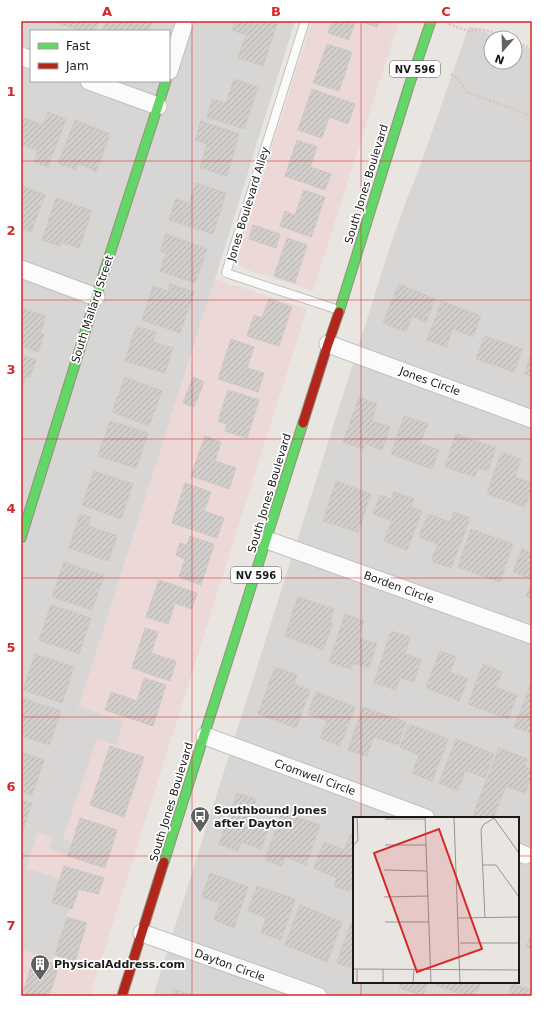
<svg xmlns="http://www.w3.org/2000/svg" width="553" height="1017" viewBox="0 0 553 1017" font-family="'DejaVu Sans',sans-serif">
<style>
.residential{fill:#d8d6d4;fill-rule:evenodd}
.commercial{fill:#ecd9d7}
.religious{fill:#d7d6d4}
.building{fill:url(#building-hatch);stroke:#ccc8c4}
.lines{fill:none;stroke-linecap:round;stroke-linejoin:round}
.lane-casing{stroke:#c1c0be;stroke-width:10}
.street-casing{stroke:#c1c0be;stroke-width:19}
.fast-casing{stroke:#92917b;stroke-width:11}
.jam-casing{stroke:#92917b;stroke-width:11}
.path{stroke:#d5c5c3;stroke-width:2.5;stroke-dasharray:2 2;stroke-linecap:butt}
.lane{stroke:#fcfbfb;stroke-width:8}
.street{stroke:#fcfbfb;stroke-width:17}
.fast{stroke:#63d668;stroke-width:9}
.jam{stroke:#b3261e;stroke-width:9}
.grid{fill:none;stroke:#d62828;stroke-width:1;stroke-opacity:0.55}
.labels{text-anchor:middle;stroke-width:3.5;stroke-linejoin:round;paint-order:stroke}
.shield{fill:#fff;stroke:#5f5f5f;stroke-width:1}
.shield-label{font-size:10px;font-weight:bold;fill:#1a1a1a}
.street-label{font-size:11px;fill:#1a1a1a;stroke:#fff}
.poi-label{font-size:11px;font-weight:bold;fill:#1a1a1a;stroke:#fff;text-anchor:start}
.inset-road{fill:none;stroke:#969492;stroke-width:1}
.view{fill:#d62828;fill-opacity:0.15;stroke:#d62828;stroke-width:2}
.inset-edge{fill:none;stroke:#1a1a1a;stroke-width:2}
.neatline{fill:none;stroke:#d62828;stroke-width:1.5}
.grid-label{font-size:13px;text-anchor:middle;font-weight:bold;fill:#d62828}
</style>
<defs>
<pattern id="building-hatch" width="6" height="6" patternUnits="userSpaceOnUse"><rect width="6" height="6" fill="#d1cecb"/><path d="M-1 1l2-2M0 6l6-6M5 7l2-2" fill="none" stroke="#b3b0ae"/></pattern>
</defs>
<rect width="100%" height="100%" fill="#e9e6e2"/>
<g class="residential">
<path d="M21 21H295L215 279 79 707 53 785 50 788V794L21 885ZM31 31H169V81H31Z"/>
<path d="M387 256 532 309V996H153ZM354 818H518V982H354Z"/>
</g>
<g class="commercial">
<path d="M312 21H399L313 291 244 269 240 266 237 262 238 254Z"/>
<path d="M215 279 307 309 90 996H21V885L50 794V789L53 785 79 707Z"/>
</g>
<g class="religious">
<path d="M469 26 500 38H491V62H515V43L532 50V309L387 256 406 201 419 169Z"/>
<path d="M79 707 123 721 116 745 97 739 63 839 73 842 68 856 49 849 53 838 38 832 50 794V789L53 785Z"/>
<path d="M26 868 60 879 52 903 69 908 53 960 21 949V885Z"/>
</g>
<g class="building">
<path d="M53 21H99L95 31H75V29Z"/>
<path d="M106 21H149L152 22 148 31H102Z"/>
<path d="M235 21H267L277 24 263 66 238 58 246 35 232 30Z"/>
<path d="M332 21H355L349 40 328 33Z"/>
<path d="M360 21H379L377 27Z"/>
<path d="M327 44 352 52 339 91 313 83Z"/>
<path d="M234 79 258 87 244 129 207 117 212 99 226 103Z"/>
<path d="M312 89 355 104 348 124 329 117 322 138 298 130Z"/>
<path d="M48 112 66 119 48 167 34 162 38 151 21 144V117L43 125Z"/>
<path d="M75 120 110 134 96 171 79 164 76 170 58 163Z"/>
<path d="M201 121 239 134 227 176 200 168 207 144 195 140Z"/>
<path d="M297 140 317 147 310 167 331 174 325 190 285 176Z"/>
<path d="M196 183 226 193 213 234 169 220 176 199 189 203Z"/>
<path d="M21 185 45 195 31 232 21 228Z"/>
<path d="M304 190 325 197 311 237 280 226 285 211 295 215Z"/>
<path d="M56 198 92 211 79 248 61 242 60 246 42 240Z"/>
<path d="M253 225 280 234 276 248 249 239Z"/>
<path d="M166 234 207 249 195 283 160 271 166 253 160 251Z"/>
<path d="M287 238 307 245 295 283 274 276Z"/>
<path d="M170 284 194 292 180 333 142 320 153 286 168 291Z"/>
<path d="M399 284 435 299 426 322 412 316 406 332 383 323Z"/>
<path d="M269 299 292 307 279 346 247 336 254 315 262 318Z"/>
<path d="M442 301 481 316 473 337 453 329 446 347 427 340Z"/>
<path d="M21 308 46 316 40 333 44 335 38 352 21 346Z"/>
<path d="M136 326 156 332 153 342 173 348 165 373 125 361Z"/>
<path d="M485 336 522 349 514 372 476 359Z"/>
<path d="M231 339 254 347 247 368 264 373 258 392 218 379Z"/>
<path d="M532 352V377L524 374Z"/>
<path d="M21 355 36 360 30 377 26 376 21 391Z"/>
<path d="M125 377 162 391 149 426 112 412Z"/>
<path d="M193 377 204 382 194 407 183 403Z"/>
<path d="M228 390 259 400 247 438 225 431 227 424 218 421Z"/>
<path d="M359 397 377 404 372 421 390 427 382 450 365 444 363 449 343 442Z"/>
<path d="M404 416 428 424 420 443 439 450 432 469 391 454Z"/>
<path d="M110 421 148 433 136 468 98 456Z"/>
<path d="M456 434 496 448 488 471 478 468 475 477 445 467Z"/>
<path d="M205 436 221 442 215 461 236 468 229 489 191 476Z"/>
<path d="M501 452 521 459 515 477 532 483V487L525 507 487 494Z"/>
<path d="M94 471 133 484 121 519 82 505Z"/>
<path d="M336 481 371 494 358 532 323 521Z"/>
<path d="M185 483 211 492 204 511 224 518 217 538 172 523Z"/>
<path d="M394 492 414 499 411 507 422 511 407 550 384 541 392 521 373 514 380 495 391 499Z"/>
<path d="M454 512 470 518 451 568 431 561 438 544 419 537 428 514 450 522Z"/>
<path d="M80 514 91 517 88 526 117 536 108 561 69 548Z"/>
<path d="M471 529 513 544 500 582 458 567Z"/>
<path d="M190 536 214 544 201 585 179 577 185 559 176 555 180 543 187 545Z"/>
<path d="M522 549 532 553V579L513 572Z"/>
<path d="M64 562 104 576 92 610 52 597Z"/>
<path d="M159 580 197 593 192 609 175 603 168 624 146 617Z"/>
<path d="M532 581V599L526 596Z"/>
<path d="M298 597 334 609 330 622 333 623 323 650 285 636Z"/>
<path d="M51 605 91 618 79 654 39 640Z"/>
<path d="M345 614 364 621 358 638 377 644 369 668 353 663 351 669 329 662Z"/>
<path d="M145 628 158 632 151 653 176 661 170 681 132 668Z"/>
<path d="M391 631 410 637 405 654 421 659 414 682 400 678 396 690 374 683Z"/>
<path d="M440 651 456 657 450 672 468 679 459 701 426 688Z"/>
<path d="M35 654 74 667 62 703 23 690Z"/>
<path d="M483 664 502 672 496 687 517 695 508 719 468 704Z"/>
<path d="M275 667 297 675 294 684 310 690 296 728 258 714Z"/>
<path d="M144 678 166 685 153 726 105 710 111 692 137 701Z"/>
<path d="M531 683H532V730L531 733 514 727Z"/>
<path d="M316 692 355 707 340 746 320 738 327 721 308 714Z"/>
<path d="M22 698 61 711 49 745 21 736Z"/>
<path d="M363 707 406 722 398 745 374 737 367 756 348 750Z"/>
<path d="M409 724 448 739 432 781 412 773 419 755 400 747Z"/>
<path d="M456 739 494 754 485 778 465 770 458 791 439 783Z"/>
<path d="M110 746 144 757 124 817 90 805Z"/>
<path d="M499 748 528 759 525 766 532 769V776L525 793 506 786 493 818H482L473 815Z"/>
<path d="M21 752 44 760 32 795 21 792Z"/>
<path d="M237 793 256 799 249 820 269 827 261 849 241 842 238 851 219 844Z"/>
<path d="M21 800 32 803 21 836Z"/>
<path d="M282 812 320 825 306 865 285 857 282 866 265 860Z"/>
<path d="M80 818 117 830 105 868 68 856Z"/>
<path d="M351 834 354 836V882L350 892 334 886 337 878 314 868 324 842 344 850Z"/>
<path d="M64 866 104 878 98 894 79 889 72 909 52 903Z"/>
<path d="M210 873 248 887 234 928 214 920 220 903 202 897Z"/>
<path d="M257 886 295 899 281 940 261 933 266 918 248 911Z"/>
<path d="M300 905 342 922 327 962 285 945Z"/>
<path d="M67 917 87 923 75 961 55 955Z"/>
<path d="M351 923 354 924V969L337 963Z"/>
<path d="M532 932V949L526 947Z"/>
<path d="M34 957 59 965 49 996H22Z"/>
<path d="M401 982H428L423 996 399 988Z"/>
<path d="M437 982H481L475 996H465L436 985Z"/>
<path d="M512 984 532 990V996H508Z"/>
<path d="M174 989 193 996H172Z"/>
</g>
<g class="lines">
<g class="lane-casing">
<path id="lane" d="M305 21 226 273 339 310"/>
</g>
<g class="street-casing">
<g id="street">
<path d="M21 56 31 60"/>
<path d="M169 71 185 21"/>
<path d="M89 81 158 106"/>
<path d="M21 269 96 297"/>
<path d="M328 344 532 419"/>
<path d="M267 540 532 635"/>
<path d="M205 736 426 818"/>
<path d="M518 852 525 855"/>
<path d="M142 933 318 996"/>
</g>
</g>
<g class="fast-casing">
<g id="fast">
<path d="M339 312 409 86 431 21"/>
<path d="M21 538 96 297 166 81"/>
<path d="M164 862 303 423"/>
</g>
</g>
<g class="jam-casing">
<g id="jam">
<path d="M303 423 328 344 339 312"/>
<path d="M122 996 164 862"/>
</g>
</g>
<g class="path">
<path d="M449 24 470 32C479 25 495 34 505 38"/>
<path d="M515 42 532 48"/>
<path d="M451 74 458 79 467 92 532 116"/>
</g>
<use href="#lane" class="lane"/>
<use href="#street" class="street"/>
<use href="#fast" class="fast"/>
<use href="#jam" class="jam"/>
</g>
<path class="grid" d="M192 21V996M361 21V818M21 161H532M21 300H532M21 439H532M21 578H532M21 717H532M21 856H354M518 856H532M361 982V996"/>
<defs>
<g id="bus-pin" transform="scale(1)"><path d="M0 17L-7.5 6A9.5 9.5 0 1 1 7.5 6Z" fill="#626160" stroke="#fff"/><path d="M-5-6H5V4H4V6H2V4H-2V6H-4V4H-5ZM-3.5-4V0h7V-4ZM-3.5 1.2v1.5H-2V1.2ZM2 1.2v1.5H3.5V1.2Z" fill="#fff"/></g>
<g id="building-pin" transform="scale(1)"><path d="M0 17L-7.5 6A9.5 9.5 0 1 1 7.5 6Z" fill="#626160" stroke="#fff"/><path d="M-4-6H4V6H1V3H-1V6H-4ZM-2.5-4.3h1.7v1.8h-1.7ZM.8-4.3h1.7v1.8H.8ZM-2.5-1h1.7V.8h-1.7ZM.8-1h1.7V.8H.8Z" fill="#fff"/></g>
</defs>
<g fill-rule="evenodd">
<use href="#bus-pin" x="200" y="816"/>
<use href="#building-pin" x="40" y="964"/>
</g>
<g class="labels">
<g class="shield">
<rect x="390" y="61" width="50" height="16" rx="3"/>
<rect x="231" y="567" width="50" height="16" rx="3"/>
</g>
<g class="shield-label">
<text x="415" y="73">NV 596</text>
<text x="256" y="579">NV 596</text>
</g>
<g class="street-label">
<text transform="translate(366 184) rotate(-73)" y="4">South Jones Boulevard</text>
<text transform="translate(248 204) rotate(-73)" y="4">Jones Boulevard Alley</text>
<text transform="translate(92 309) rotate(-72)" y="4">South Mallard Street</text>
<text transform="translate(430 381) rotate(20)" y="4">Jones Circle</text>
<text transform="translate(269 493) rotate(-73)" y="4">South Jones Boulevard</text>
<text transform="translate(399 587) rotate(20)" y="4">Borden Circle</text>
<text transform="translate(315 777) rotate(20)" y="4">Cromwell Circle</text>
<text transform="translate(171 802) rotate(-73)" y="4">South Jones Boulevard</text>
<text transform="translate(230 965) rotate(20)" y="4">Dayton Circle</text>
</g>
<g class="poi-label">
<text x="214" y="814">Southbound Jones<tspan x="214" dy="13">after Dayton</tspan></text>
<text x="54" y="968">PhysicalAddress.com</text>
</g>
</g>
<g transform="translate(353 817)">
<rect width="166" height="166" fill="#e9e6e2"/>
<path class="inset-road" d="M72 0 78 166M101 0 107 166M141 1 166 36M32 2H72M0 28 5 24 4 0M32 28H73M129 48H143L166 80M31 53 74 54M0 54V106M31 80 75 79M105 101 166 100M132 101 128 13 130 8 141 1M32 105H76M107 126H166M0 152 166 153M4 166V152M30 166V152M60 166 61 152"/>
<path class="view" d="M86 12 129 132 64 155 21 36Z"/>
<rect width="166" height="166" class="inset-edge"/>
</g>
<rect width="553" height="1017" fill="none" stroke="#ffffff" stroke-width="44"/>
<rect x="30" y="30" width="140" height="52" fill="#ffffff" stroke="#a3a3a3"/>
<rect x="38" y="43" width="20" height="6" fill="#63d668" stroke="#a3a3a3"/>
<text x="66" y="50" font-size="12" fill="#1a1a1a">Fast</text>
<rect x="38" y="63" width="20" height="6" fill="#b3261e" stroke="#a3a3a3"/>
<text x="66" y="70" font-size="12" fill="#1a1a1a">Jam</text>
<g transform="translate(503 50) rotate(200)"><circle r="19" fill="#ffffff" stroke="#a3a3a3"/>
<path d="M0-3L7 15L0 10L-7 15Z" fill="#626160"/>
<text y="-6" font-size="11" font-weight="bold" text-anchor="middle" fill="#1a1a1a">N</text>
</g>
<rect x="22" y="22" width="509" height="973" class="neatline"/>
<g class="grid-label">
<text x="107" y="16">A</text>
<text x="276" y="16">B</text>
<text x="446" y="16">C</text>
<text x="11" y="96">1</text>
<text x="11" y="235">2</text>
<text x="11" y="374">3</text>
<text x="11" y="513">4</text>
<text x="11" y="652">5</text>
<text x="11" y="791">6</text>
<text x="11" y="930">7</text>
</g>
</svg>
